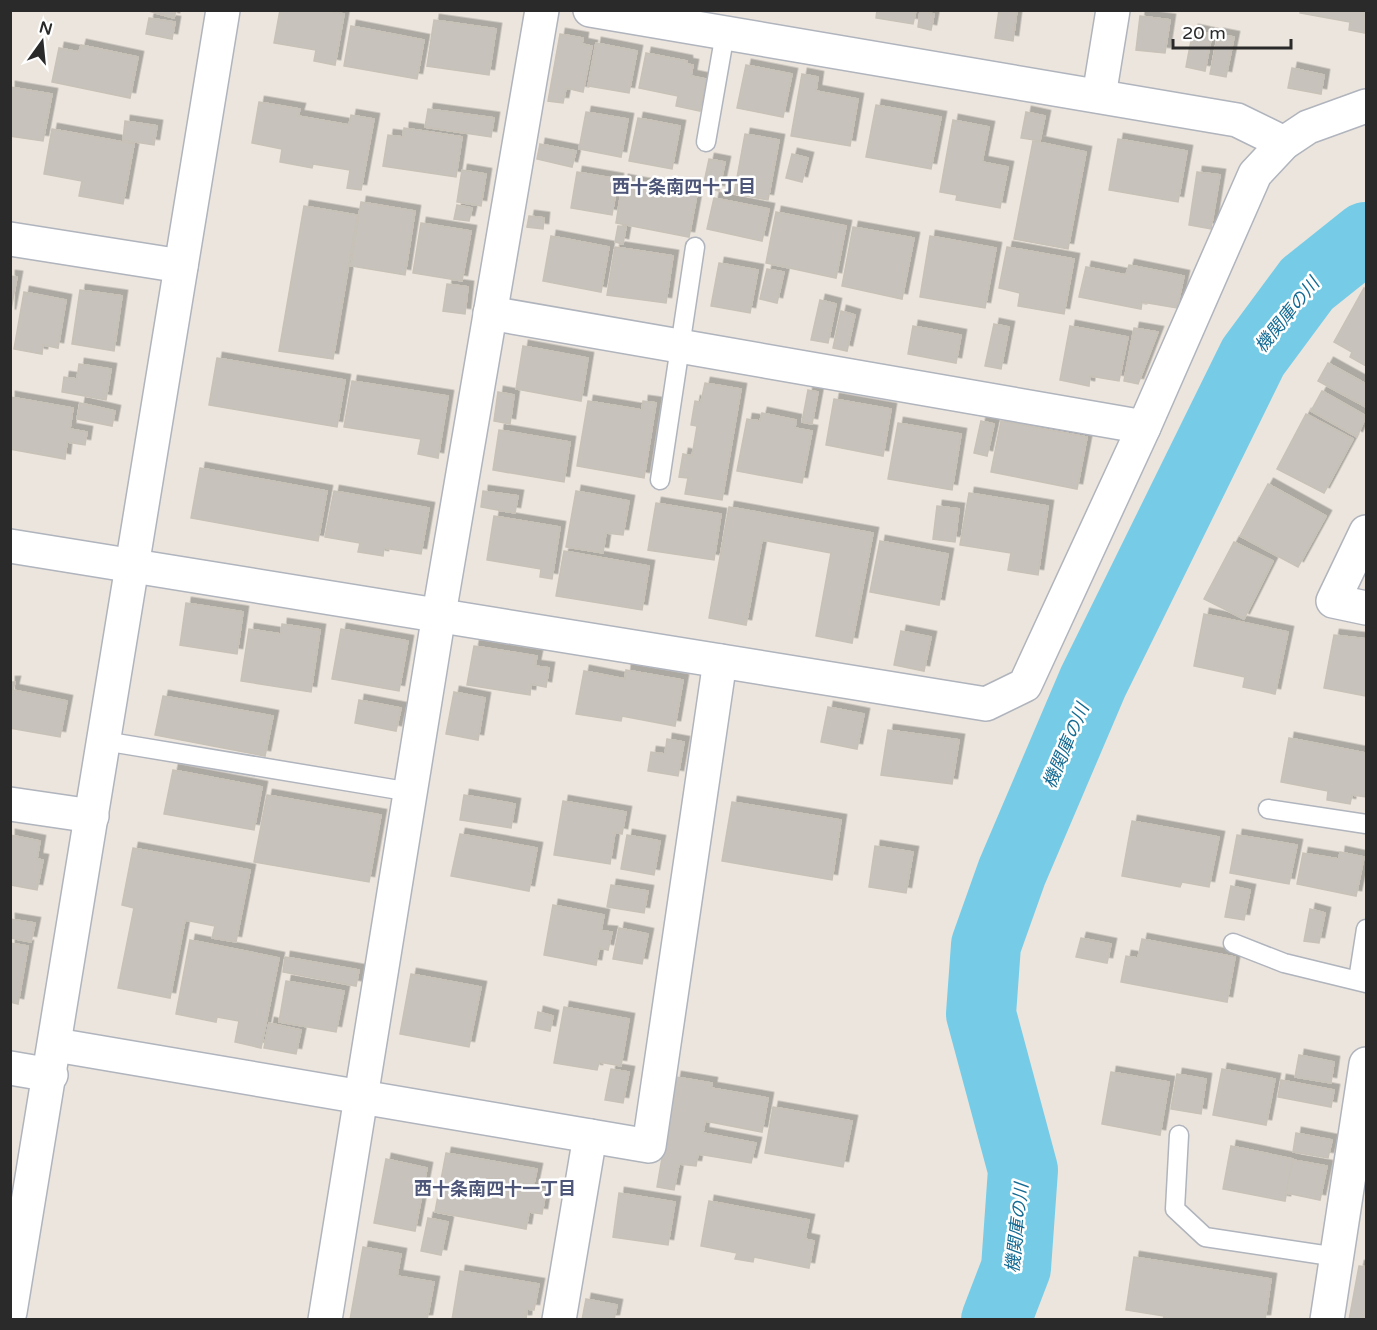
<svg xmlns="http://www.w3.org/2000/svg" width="1377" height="1330" viewBox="0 0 1377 1330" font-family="'Varela Round','Noto Sans JP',sans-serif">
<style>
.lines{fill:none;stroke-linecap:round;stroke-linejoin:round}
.river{stroke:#76cce7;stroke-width:70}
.building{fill:#c7c3bc;stroke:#c7c1b7;stroke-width:1.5;filter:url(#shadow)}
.service-casing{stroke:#b0b4bd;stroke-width:21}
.minor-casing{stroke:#b0b4bd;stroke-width:36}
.service{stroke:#fff;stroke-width:18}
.minor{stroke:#fff;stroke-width:33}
.labels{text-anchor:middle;stroke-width:5;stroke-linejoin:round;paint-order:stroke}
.neighbourhood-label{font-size:18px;font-weight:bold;fill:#4d5678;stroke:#fff}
.water-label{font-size:18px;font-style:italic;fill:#156b93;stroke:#fff}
</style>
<defs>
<filter id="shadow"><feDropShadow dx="5.5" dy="-5.5" stdDeviation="0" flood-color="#0004"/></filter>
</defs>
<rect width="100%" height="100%" fill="#ebe5dd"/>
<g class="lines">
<path class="river" d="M996 1320 1016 1268 1023 1170 981 1014 986 945 1012 872 1093 682 1253 357 1307 284 1366 237"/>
</g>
<g class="building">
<path d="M145 10H176L174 18Z"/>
<path d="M280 10H325L344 14 335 65 314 61 316 50 274 43Z"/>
<path d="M877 10H916L913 24 876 18Z"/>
<path d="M999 10H1017L1013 41 995 38Z"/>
<path d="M1301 10H1366L1365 33 1349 30 1350 22 1300 13Z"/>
<path d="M920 11 934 14 931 30 918 27Z"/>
<path d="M1140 16 1170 20 1165 53 1136 50Z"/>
<path d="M149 18 175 22 172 39 146 34Z"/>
<path d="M434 20 496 29 489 75 427 66Z"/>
<path d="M351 26 424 40 417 79 344 66Z"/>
<path d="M1193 30 1212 34 1205 71 1186 67Z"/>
<path d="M560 34 583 38 582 44 592 46 583 92 566 88 563 103 548 101Z"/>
<path d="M1218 34 1234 37 1226 77 1210 74Z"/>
<path d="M596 43 637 51 629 93 588 86Z"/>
<path d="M81 45 138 57 130 98 52 82 59 48 79 52Z"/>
<path d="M646 53 687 61V64L693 65 691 76 706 79 700 111 676 106 678 96 639 88Z"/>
<path d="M746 65 792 74 783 117 737 108Z"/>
<path d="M1292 68 1324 75 1321 94 1288 88Z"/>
<path d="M802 74 818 77 816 91 858 99 850 146 791 136Z"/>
<path d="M10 87 52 94 43 141 10 136Z"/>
<path d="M259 102 300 109 298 116 349 125 351 115 374 119 361 190 347 188 350 170 313 164 312 168 280 162 282 149 252 143Z"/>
<path d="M876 105 941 117 931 169 866 157Z"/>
<path d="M428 109 494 118 491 137 425 127Z"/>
<path d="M586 112 628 119 621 157 579 149Z"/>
<path d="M1026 112 1045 116 1040 141 1021 138Z"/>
<path d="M638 118 680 126 672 169 629 161Z"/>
<path d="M953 120 989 127 982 162 1008 167 1000 208 956 200 957 195 940 192Z"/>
<path d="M125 121 157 126 154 145 123 140Z"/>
<path d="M404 128 462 137 456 177 383 166 388 135 403 137Z"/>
<path d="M52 129 134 144 123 204 79 196 82 181 44 174Z"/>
<path d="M745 134 779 140 768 200 734 194Z"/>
<path d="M1118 139 1187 151 1178 202 1109 190Z"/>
<path d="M1033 141 1086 152 1068 249 1014 239Z"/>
<path d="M540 144 576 151 572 167 537 159Z"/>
<path d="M792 154 808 158 802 182 786 178Z"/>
<path d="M709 159 725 162 719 191 703 187Z"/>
<path d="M462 170 486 174 481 206 457 202Z"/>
<path d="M577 172 618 179 612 215 571 208Z"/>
<path d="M1197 172 1220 175 1211 229 1189 225Z"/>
<path d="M623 180 697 194 689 237 616 223Z"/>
<path d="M714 198 769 209 762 241 707 229Z"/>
<path d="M361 202 415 211 405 275 351 266Z"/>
<path d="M457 205 472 208 469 221 454 219Z"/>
<path d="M304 206 357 215 333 359 279 351Z"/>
<path d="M776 212 846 226 836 278 766 263Z"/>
<path d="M529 216 544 218 543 229 527 227Z"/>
<path d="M421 223 471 231 462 281 413 273Z"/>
<path d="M618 226 626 227 623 244 615 242Z"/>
<path d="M853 227 914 238 902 299 842 286Z"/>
<path d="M551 236 609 247 601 292 543 281Z"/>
<path d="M930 236 996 248 985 308 920 297Z"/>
<path d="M615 247 673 256 666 303 607 295Z"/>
<path d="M1007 247 1074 259 1064 314 1018 306 1020 293 999 288Z"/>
<path d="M719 263 758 270 750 313 711 306Z"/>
<path d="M1129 265 1184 276 1177 308 1142 302 1141 309 1079 297 1086 267 1126 275Z"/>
<path d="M767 269 784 272 777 303 760 299Z"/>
<path d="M10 276 17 277 10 315Z"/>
<path d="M447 284 468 287 465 314 443 311Z"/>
<path d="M1364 288 1366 289V366L1350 357 1352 352 1334 342Z"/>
<path d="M80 290 122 296 114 351 72 344Z"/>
<path d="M24 292 66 300 58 348 43 345 42 354 14 349Z"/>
<path d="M820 300 836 304 828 343 811 340Z"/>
<path d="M841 311 855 315 847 351 833 348Z"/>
<path d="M994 324 1009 327 1001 369 985 366Z"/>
<path d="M913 326 961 335 956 363 908 354Z"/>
<path d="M1070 326 1128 337 1119 381 1090 376 1089 386 1060 380Z"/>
<path d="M1134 328 1158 332 1138 384 1124 381Z"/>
<path d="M523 346 588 358 581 401 516 389Z"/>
<path d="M217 358 345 380 337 427 209 405Z"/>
<path d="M1328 363 1366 384V407L1318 381Z"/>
<path d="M79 364 111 369 106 400 62 392 64 377 77 379Z"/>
<path d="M352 381 448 396 438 458 418 454 421 439 344 427Z"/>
<path d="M705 383 741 389 722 500 685 494 688 478 679 477 683 454 692 456 697 426 691 425 695 401 701 402Z"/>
<path d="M808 390 818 392 812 424 802 422Z"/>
<path d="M1322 391 1366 416 1357 437 1311 411Z"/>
<path d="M498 392 514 395 510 424 494 421Z"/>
<path d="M10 397 73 408 70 429 87 432 85 445 67 442 65 459 10 449Z"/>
<path d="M834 399 891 409 883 456 826 445Z"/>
<path d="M588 401 642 410 643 401 656 403 644 478 577 466Z"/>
<path d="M80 403 115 411 112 426 77 419Z"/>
<path d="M762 413 796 420 795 428 812 431 802 483 737 471 747 419 760 421Z"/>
<path d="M1306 414 1353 439 1324 493 1277 469Z"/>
<path d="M981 421 994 424 987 456 974 453Z"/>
<path d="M1001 421 1087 437 1077 489 991 472Z"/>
<path d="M898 423 961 434 952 490 888 479Z"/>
<path d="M499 430 570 442 564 482 493 470Z"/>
<path d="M200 468 327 491 318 541 191 518Z"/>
<path d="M1268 484 1326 516 1298 567 1240 536Z"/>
<path d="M334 491 429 508 421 554 384 548 383 556 358 552 360 543 325 537Z"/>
<path d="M483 491 518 496 515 513 481 507Z"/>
<path d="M576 491 629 501 623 535 606 533 603 553 566 547Z"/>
<path d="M969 493 1048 506 1038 575 1008 570 1011 553 960 545Z"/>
<path d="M656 503 721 514 714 560 648 550Z"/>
<path d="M937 506 959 509 955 542 933 539Z"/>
<path d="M729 507 873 533 852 643 816 636 831 553 762 540 746 625 709 618Z"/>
<path d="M494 516 560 527 552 579 540 577 541 569 487 560Z"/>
<path d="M880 541 948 554 939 605 870 592Z"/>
<path d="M1234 542 1273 561 1244 619 1204 599Z"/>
<path d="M564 551 649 566 642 610 556 596Z"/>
<path d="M186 603 243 612 237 654 180 645Z"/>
<path d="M1204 614 1288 632 1275 694 1243 687 1245 677 1194 666Z"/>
<path d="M282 624 320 630 311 692 241 681 249 629 281 634Z"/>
<path d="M341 629 408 641 399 691 332 679Z"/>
<path d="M901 631 931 637 924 671 894 665Z"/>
<path d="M1334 635 1366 639V696L1324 688Z"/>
<path d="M474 646 537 656 535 666 549 668 546 687 531 684 530 695 467 685Z"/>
<path d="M626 670 683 680 675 726 622 716 621 721 576 714 584 671 625 679Z"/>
<path d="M10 682H15L13 690 67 701 60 737 10 728Z"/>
<path d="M454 692 485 698 478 740 446 734Z"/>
<path d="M163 696 273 716 265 756 155 735Z"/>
<path d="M359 700 401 708 396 731 355 723Z"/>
<path d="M828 707 864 714 857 749 821 742Z"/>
<path d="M888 730 959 740 952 784 881 775Z"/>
<path d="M1289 738 1366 753V797L1352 795 1350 804 1327 800 1328 791 1281 782Z"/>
<path d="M667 739 684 742 678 776 648 771 651 752 665 754Z"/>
<path d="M173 770 262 787 254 830 164 814Z"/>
<path d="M267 795 381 815 369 882 254 862Z"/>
<path d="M464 795 515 804 511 828 460 820Z"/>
<path d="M563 801 626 812 622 834 615 832 610 864 554 855Z"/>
<path d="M732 802 841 820 832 880 722 861Z"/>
<path d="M1132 821 1219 837 1209 887 1182 882 1180 887 1122 876Z"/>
<path d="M460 834 537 848 529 891 451 876Z"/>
<path d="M10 835 40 841 37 859 43 860 37 890 10 885Z"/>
<path d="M627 835 660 841 654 875 621 869Z"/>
<path d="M1237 835 1297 845 1289 884 1230 873Z"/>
<path d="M875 846 913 852 906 893 869 887Z"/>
<path d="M133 848 250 870 236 942 212 938 215 926 185 920 170 998 118 988 134 908 122 905Z"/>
<path d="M1340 852 1364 857 1356 896 1297 884 1303 853 1339 859Z"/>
<path d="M611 885 648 891 644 913 607 907Z"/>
<path d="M1231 886 1250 890 1244 920 1225 917Z"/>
<path d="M553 905 604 915 601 931 612 932 608 950 599 948 596 965 544 955Z"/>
<path d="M1310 909 1325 913 1319 943 1304 941Z"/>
<path d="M10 919 35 923 31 942 10 938Z"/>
<path d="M619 928 648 934 642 964 613 959Z"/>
<path d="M1081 938 1111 944 1107 963 1076 957Z"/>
<path d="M1142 939 1235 957 1227 1002 1121 982 1126 956 1138 958Z"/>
<path d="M190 940 279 958 261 1048 235 1042 239 1021 217 1017 216 1022 176 1014Z"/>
<path d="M10 943 28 946 18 1004 10 1002Z"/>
<path d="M285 957 359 970 356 986 283 972Z"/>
<path d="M411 974 481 987 469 1047 400 1034Z"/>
<path d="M286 981 344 991 336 1032 279 1022Z"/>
<path d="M564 1007 629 1019 621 1066 599 1062 597 1070 554 1063Z"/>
<path d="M538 1012 553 1016 550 1031 535 1028Z"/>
<path d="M269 1023 301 1030 296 1054 264 1048Z"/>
<path d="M1299 1055 1334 1062 1331 1083 1295 1077Z"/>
<path d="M611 1069 629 1072 623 1103 605 1100Z"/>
<path d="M1222 1069 1275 1079 1266 1125 1213 1115Z"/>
<path d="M1111 1072 1169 1082 1160 1135 1102 1124Z"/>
<path d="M1177 1074 1206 1079 1201 1114 1171 1109Z"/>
<path d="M676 1077 712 1083 711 1088 768 1098 762 1132 705 1121 703 1133 756 1143 751 1163 698 1154 696 1166 679 1164 674 1190 657 1187Z"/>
<path d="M1281 1080 1334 1090 1331 1107 1278 1097Z"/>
<path d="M773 1107 852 1121 843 1167 765 1153Z"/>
<path d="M1296 1133 1332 1140 1328 1158 1293 1152Z"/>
<path d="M1231 1146 1293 1159 1285 1201 1223 1189Z"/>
<path d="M446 1153 537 1169 533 1188 546 1190 542 1214 529 1212 526 1229 435 1212Z"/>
<path d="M386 1159 427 1168 415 1231 374 1223Z"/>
<path d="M1293 1160 1327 1166 1320 1200 1286 1193Z"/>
<path d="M619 1193 675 1202 668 1245 613 1237Z"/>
<path d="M709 1201 809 1220 805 1239 814 1241 809 1268 754 1257 753 1262 735 1259 737 1253 701 1246Z"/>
<path d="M428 1218 448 1222 441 1255 421 1251Z"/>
<path d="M363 1247 401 1254 397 1276 434 1282 427 1320H350Z"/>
<path d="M1134 1257 1271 1279 1265 1320H1163L1164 1316 1126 1310Z"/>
<path d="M1359 1266 1366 1267V1320H1349Z"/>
<path d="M460 1271 539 1284 534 1310 527 1309 526 1320H452Z"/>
<path d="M586 1299 617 1305 614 1320H582Z"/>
</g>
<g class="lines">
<g class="service-casing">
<g id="service">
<path d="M706 142 725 33"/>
<path d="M660 480 695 247"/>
<path d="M104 741 411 792"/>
<path d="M1268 809 1366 824"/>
<path d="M1233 943 1284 963 1366 983"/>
<path d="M1358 980 1366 929"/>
<path d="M1179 1135 1175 1209 1205 1237 1337 1257"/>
</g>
</g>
<g class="minor-casing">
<g id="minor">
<path d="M590 10 1237 120 1284 143"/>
<path d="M1099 96 1113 10"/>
<path d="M10 239 181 266"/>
<path d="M490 313 1144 427"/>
<path d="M1366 532 1333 601 1366 608"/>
<path d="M10 546 986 704 1025 685 1144 427 1255 174 1284 143 1308 127 1366 106"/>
<path d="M10 804 92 816"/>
<path d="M56 1045 649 1146 720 661"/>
<path d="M10 1068 51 1075"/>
<path d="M10 1312 223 10"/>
<path d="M325 1320 439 614 542 10"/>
<path d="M559 1320 590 1136"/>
<path d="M1327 1320 1366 1064"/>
</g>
</g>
<use href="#service" class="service"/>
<use href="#minor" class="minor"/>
</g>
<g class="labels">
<g class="neighbourhood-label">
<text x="684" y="193">西十条南四十丁目</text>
<text x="495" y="1195">西十条南四十一丁目</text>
</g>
<g class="water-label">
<text transform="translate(1287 315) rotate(-51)" y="6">機関庫の川</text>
<text transform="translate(1066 746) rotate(-67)" y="6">機関庫の川</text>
<text transform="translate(1017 1228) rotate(-84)" y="6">機関庫の川</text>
</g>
</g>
<rect width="1377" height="1330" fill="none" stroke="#2a2a2a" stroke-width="24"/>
<g transform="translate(42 42) rotate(15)" stroke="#ffffff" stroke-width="4.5" paint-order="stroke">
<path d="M0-4.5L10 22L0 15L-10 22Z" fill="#2a2a2a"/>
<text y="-9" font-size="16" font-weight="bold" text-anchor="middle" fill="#2a2a2a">N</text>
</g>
<path d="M1173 39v9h118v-9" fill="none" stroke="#2a2a2a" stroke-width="3"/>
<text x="1182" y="39" font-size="18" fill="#2a2a2a" stroke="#ffffff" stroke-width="4.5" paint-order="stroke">20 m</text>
</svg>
